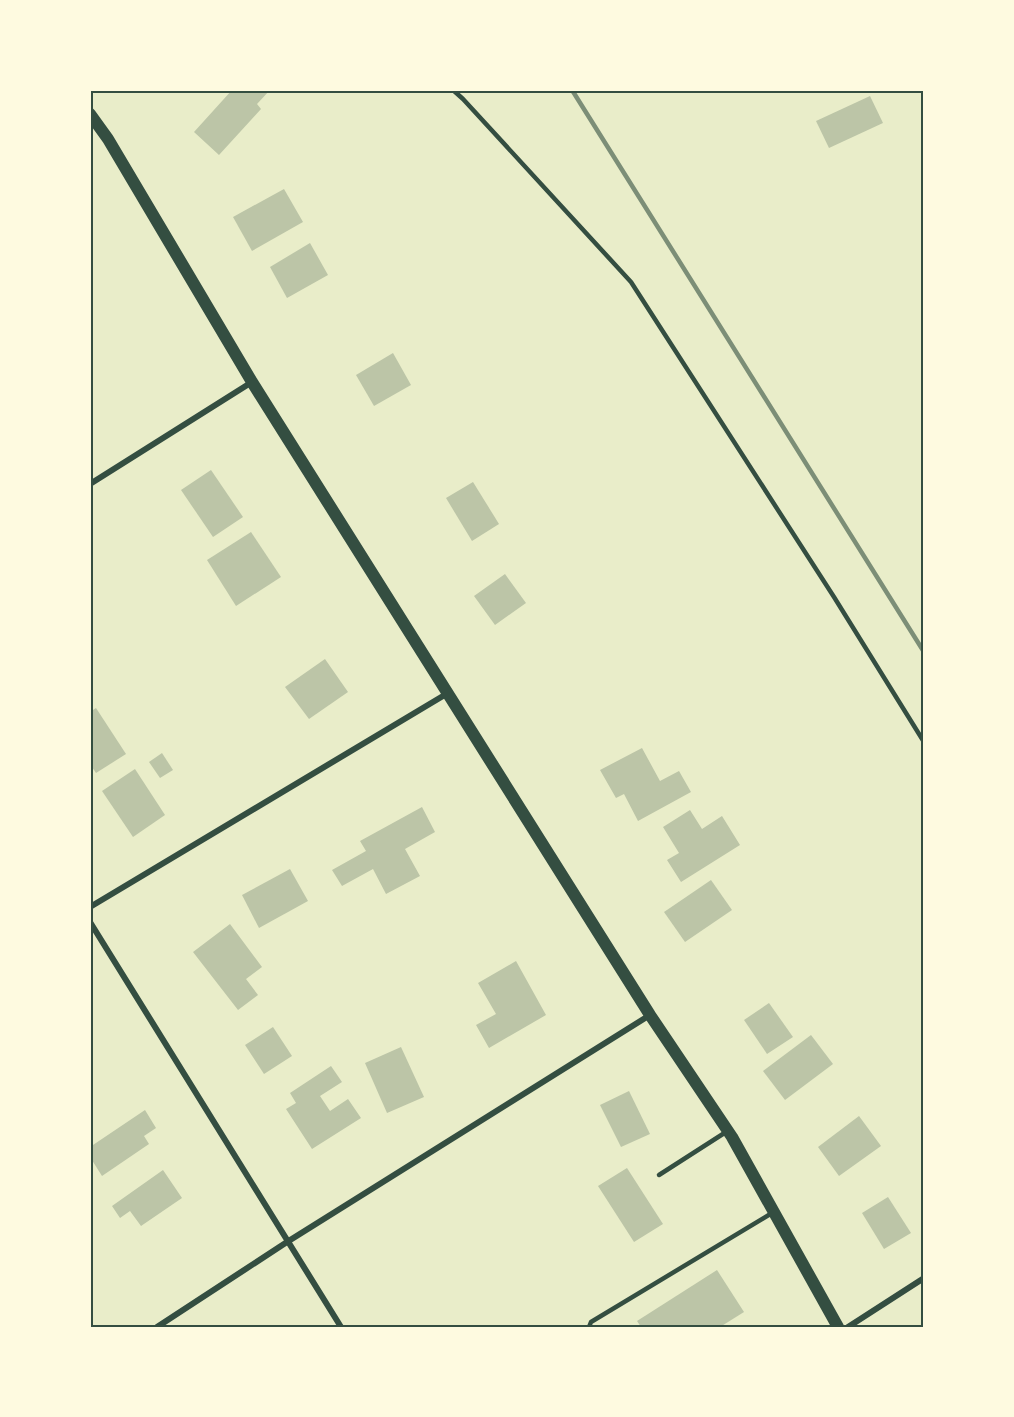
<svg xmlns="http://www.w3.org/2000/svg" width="1014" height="1417" viewBox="0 0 1014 1417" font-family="'Playfair Display',serif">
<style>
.building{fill:#bcc5a7}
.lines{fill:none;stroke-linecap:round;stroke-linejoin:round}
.service{stroke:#344e41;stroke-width:4.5}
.minor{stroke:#344e41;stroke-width:6}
.secondary{stroke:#344e41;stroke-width:12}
.rail{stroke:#7c8e77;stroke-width:4.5}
.neatline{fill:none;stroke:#344e41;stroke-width:2}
</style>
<rect width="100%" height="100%" fill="#e9edc9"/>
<g class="building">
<path d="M232 90H270L257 104 261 109 219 155 194 132Z"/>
<path d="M870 96 883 123 829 148 816 121Z"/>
<path d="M284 189 303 222 252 251 233 217Z"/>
<path d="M310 243 328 275 287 298 270 267Z"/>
<path d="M393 353 411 385 374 406 356 375Z"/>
<path d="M211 470 243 517 213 537 181 490Z"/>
<path d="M473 482 499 524 472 541 446 498Z"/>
<path d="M251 532 281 577 236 606 207 560Z"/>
<path d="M505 574 526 603 495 625 474 596Z"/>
<path d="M325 659 348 692 309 719 285 687Z"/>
<path d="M96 708 126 754 96 773 90 764V712Z"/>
<path d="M642 748 660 781 679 771 691 792 638 821 624 794 616 798 600 770Z"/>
<path d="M162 753 173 770 160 778 149 762Z"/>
<path d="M135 769 165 815 133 837 102 791Z"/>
<path d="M422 807 435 832 405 849 420 876 386 894 373 869 342 886 332 870 366 851 360 841Z"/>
<path d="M690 810 702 829 722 816 740 845 681 882 667 860 679 853 663 827Z"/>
<path d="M290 869 308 901 259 928 242 895Z"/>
<path d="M711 880 732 910 685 942 664 912Z"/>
<path d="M230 924 262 967 246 979 258 995 238 1010 193 952Z"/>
<path d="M516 961 546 1015 489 1048 476 1025 496 1014 478 983Z"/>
<path d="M769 1003 793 1037 767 1054 744 1020Z"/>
<path d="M273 1027 292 1056 264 1074 245 1045Z"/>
<path d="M811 1035 833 1064 785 1100 763 1071Z"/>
<path d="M401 1047 424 1097 387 1113 365 1063Z"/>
<path d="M331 1066 342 1082 320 1096 330 1111 348 1099 361 1118 312 1149 286 1109 296 1103 290 1093Z"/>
<path d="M629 1091 650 1134 621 1147 600 1105Z"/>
<path d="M145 1110 156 1128 144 1136 149 1144 102 1176 90 1157V1147Z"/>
<path d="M859 1116 881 1146 839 1176 818 1147Z"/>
<path d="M627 1168 663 1224 634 1242 598 1186Z"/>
<path d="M163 1170 182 1198 141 1226 130 1211 120 1218 112 1206Z"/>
<path d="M888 1197 911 1233 884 1249 862 1213Z"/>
<path d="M717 1270 744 1312 720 1327H641L637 1321Z"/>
</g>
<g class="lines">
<g class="service">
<path d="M453 90 463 99 631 282 834 597 924 742"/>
<path d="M659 1175 726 1132"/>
<path d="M589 1327 591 1322 772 1213"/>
</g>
<g class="minor">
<path d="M90 484 252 382"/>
<path d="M90 907 448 693"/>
<path d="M90 922 341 1327"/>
<path d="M157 1327 287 1242 650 1015"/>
<path d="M848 1327 924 1278"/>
</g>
<path class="secondary" d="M90 114 108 139 252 382 650 1015 732 1137 838 1327"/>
<path class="rail" d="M572 90 924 652"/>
</g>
<rect width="1014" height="1417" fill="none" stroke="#fefae0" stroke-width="183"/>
<rect x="92" y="92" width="830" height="1234" class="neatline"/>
</svg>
